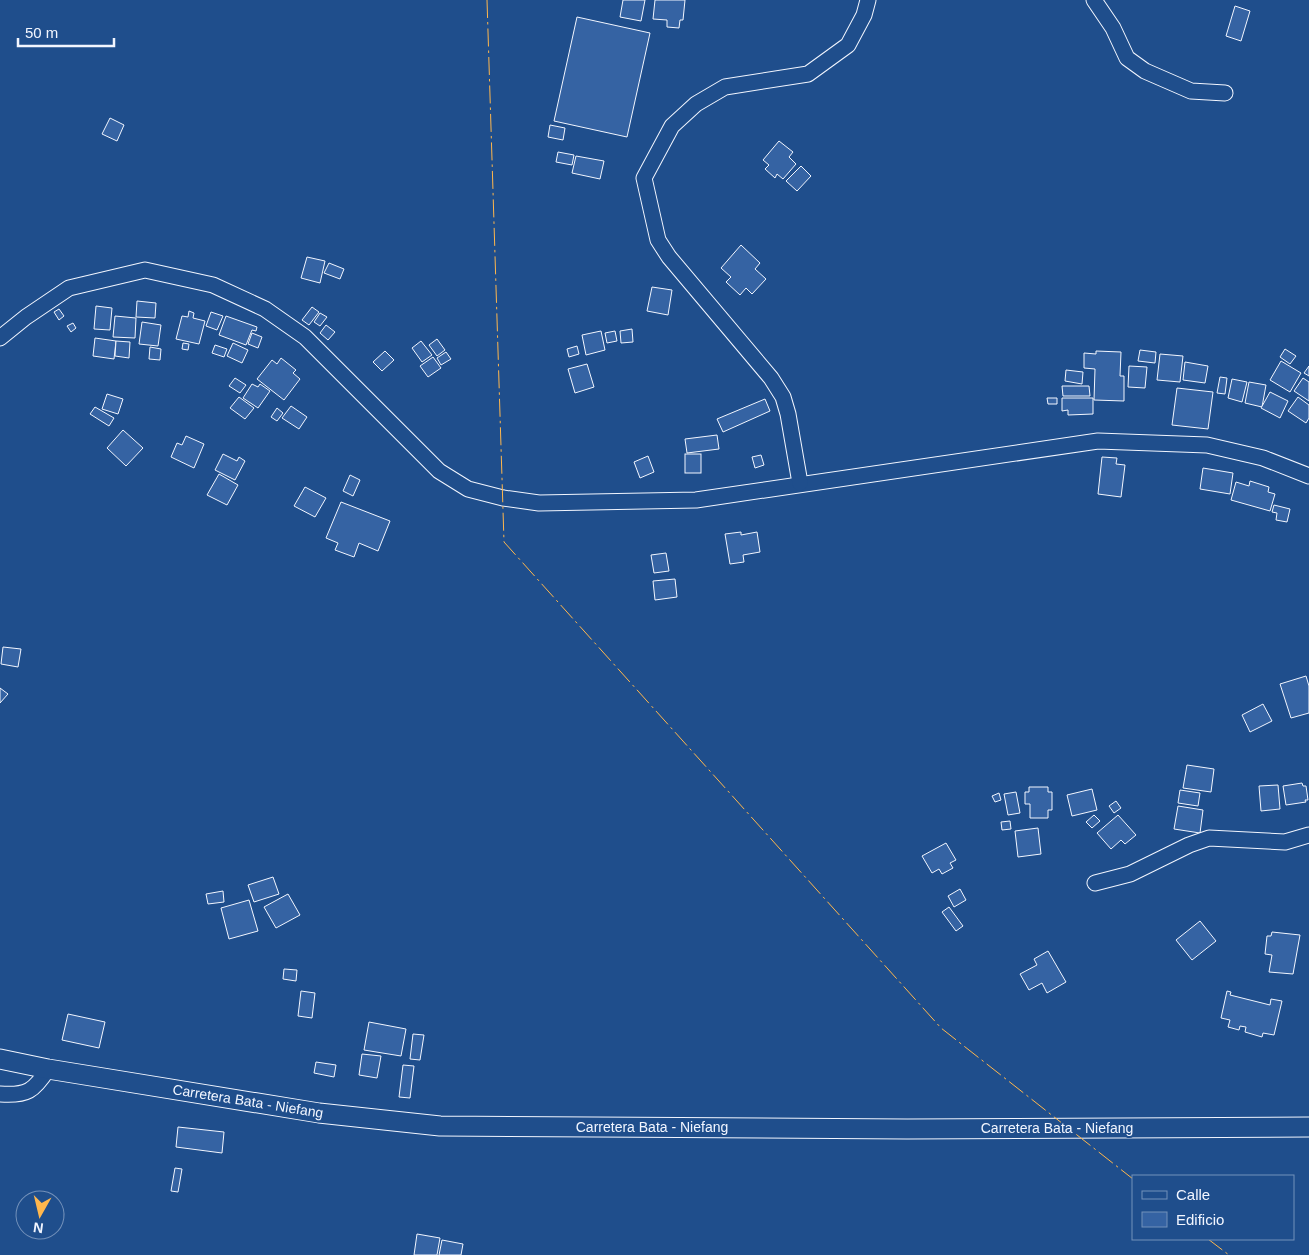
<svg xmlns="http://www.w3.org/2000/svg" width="1309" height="1255" viewBox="0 0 1309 1255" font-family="Helvetica,sans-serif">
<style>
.building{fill:#3563a3;stroke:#f2f6ff}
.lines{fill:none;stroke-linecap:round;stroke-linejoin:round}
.minor-casing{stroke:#f2f6ff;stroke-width:17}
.major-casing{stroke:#f2f6ff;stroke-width:21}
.minor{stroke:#1f4e8c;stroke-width:15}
.major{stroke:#1f4e8c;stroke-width:19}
.power{stroke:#ffb74d;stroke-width:1;stroke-dasharray:18 4 2.5 4;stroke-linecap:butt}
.labels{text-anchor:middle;stroke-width:4;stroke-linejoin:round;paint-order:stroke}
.street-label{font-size:14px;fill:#f2f6ff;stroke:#1f4e8c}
</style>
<rect width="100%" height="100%" fill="#1f4e8c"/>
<g class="building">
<path d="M623 0H645L641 21 620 17Z"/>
<path d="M655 0H685L683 20H680L679 28 667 27V20L653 19Z"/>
<path d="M1235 6 1250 11 1241 41 1226 36Z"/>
<path d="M577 17 650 33 627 137 554 121Z"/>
<path d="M110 118 124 125 117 141 102 134Z"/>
<path d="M550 125 565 128 563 140 548 137Z"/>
<path d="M779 141 793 152 789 157 796 164 783 179 777 174 775 178 765 169 769 165 763 160Z"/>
<path d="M558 152 574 155 572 165 556 162Z"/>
<path d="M576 156 604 161 600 179 572 173Z"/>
<path d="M801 166 811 176 797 191 786 181Z"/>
<path d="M741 245 760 263 755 269 766 279 752 294 746 288 740 295 726 282 731 277 721 268Z"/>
<path d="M307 257 325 261 320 283 301 278Z"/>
<path d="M329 263 344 269 340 279 324 273Z"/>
<path d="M652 287 672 290 668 315 647 311Z"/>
<path d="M137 301 156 303 155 318 136 317Z"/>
<path d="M96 306 112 308 110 330 94 329Z"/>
<path d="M312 307 319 312 309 325 302 320Z"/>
<path d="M59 309 64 316 59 320 54 312Z"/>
<path d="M189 311 194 313 193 318 205 321 199 344 176 339 182 316 188 317Z"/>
<path d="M211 312 223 316 217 330 206 326Z"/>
<path d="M320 313 327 317 320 326 314 322Z"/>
<path d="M115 316 136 318 135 338 113 337Z"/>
<path d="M226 316 257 327 256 331 252 330 246 345 219 335Z"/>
<path d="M142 322 161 325 158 346 139 344Z"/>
<path d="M73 323 76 328 71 332 67 326Z"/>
<path d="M326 325 335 332 328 340 320 333Z"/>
<path d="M632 329 633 342 621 343 620 331Z"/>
<path d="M601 331 605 350 586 355 582 335Z"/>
<path d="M615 331 617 341 607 343 605 333Z"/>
<path d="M252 333 262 337 258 348 248 344Z"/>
<path d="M95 338 116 341 114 359 93 356Z"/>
<path d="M437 339 445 350 437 356 429 345Z"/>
<path d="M116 341 130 342 129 358 115 356Z"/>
<path d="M421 341 432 355 422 362 412 348Z"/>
<path d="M183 343 189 344 188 350 182 349Z"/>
<path d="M233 343 248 350 242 363 227 356Z"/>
<path d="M215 345 227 349 224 357 212 353Z"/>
<path d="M577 346 579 354 569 357 567 349Z"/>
<path d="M150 347 161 349 160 360 149 359Z"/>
<path d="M1285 349 1296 356 1290 364 1280 357Z"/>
<path d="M1140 350 1156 352 1155 363 1138 361Z"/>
<path d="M385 351 394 360 382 371 373 362Z"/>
<path d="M1096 351 1121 352 1120 376H1124V401L1094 400 1095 369 1084 368V353L1096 354Z"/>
<path d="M446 352 451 359 441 365 437 358Z"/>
<path d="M1160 354 1183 356 1180 382 1157 380Z"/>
<path d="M433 357 441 368 428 377 420 366Z"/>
<path d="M281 358 296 370 293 373 300 379 284 400 257 379 272 360 277 364Z"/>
<path d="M1281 361 1301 373 1290 392 1270 380Z"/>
<path d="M1185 362 1208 366 1205 383 1183 380Z"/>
<path d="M587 364 594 387 575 393 568 369Z"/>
<path d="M1129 366 1147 367 1145 388 1128 387Z"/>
<path d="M1309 366V376L1304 373Z"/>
<path d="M1066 370 1083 372 1082 384 1065 381Z"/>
<path d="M1220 377 1227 378 1225 394 1217 393Z"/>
<path d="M235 378 246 385 240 393 229 386Z"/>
<path d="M1303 378 1309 382V401L1294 391Z"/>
<path d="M1232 379 1247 382 1242 402 1228 398Z"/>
<path d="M1249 382 1266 385 1262 407 1245 403Z"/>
<path d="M252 384 258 387 260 384 270 391 258 408 243 398Z"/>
<path d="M1062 386H1089L1090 396H1063Z"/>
<path d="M1177 388 1213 392 1208 429 1172 425Z"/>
<path d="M1270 392 1288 401 1280 418 1261 408Z"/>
<path d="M107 394 123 399 118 414 102 409Z"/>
<path d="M239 397 254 408 245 419 230 408Z"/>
<path d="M1298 397 1309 405V418L1306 423 1288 411Z"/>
<path d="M1047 398H1057V404H1048Z"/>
<path d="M1062 398H1093V414L1068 415V410L1062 411Z"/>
<path d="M765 399 770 411 723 432 717 419Z"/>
<path d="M291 406 307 417 299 429 282 418Z"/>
<path d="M95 407 114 418 109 426 90 414Z"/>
<path d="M277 408 283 413 277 421 271 417Z"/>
<path d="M123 430 143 448 126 466 107 448Z"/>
<path d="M717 435 719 449 687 453 685 439Z"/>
<path d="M186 436 204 444 194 468 171 457 177 443 182 445Z"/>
<path d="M223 454 237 461 239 457 245 461 235 480 215 470Z"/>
<rect x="685" y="454" width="16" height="19"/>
<path d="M761 455 764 465 755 468 752 457Z"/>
<path d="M648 456 654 472 640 478 634 462Z"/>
<path d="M1102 457 1117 458 1116 464 1125 465 1121 497 1098 494Z"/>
<path d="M1203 468 1233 473 1230 494 1200 489Z"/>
<path d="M219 474 238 485 227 505 207 495Z"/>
<path d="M350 475 360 480 353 496 343 491Z"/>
<path d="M1250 481 1269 487 1268 492 1275 494 1270 511 1231 500 1236 482 1249 486Z"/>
<path d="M305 487 326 498 315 517 294 506Z"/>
<path d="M341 502 390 521 378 551 359 543 354 557 335 550 338 543 326 538Z"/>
<path d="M1274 505 1290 509 1287 522 1276 520 1277 513 1272 512Z"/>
<path d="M741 532V535L757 532 760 552 743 555 744 562 730 564 725 534Z"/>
<path d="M666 553 669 571 654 573 651 555Z"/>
<path d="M675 579 677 597 655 600 653 581Z"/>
<path d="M3 647 21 649 18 667 1 664Z"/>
<path d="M1306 676 1309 686V713L1291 718 1280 684Z"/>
<path d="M0 688 8 694 0 703Z"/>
<path d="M1263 704 1272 721 1250 732 1242 715Z"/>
<path d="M1187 765 1214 769 1211 792 1183 788Z"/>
<path d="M1302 783 1303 786H1306L1308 800H1305L1306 802 1286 805 1283 786Z"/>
<path d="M1278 785 1280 809 1261 811 1259 786Z"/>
<path d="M1029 787H1048V792H1052V810H1048V818H1030V804H1025V792H1029Z"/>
<path d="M1092 789 1097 810 1072 816 1067 795Z"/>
<path d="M1180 790 1200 793 1198 806 1178 803Z"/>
<path d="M1016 792 1020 813 1008 815 1004 794Z"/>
<path d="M999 793 1001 800 995 802 992 796Z"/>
<path d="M1116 801 1121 808 1114 813 1109 806Z"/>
<path d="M1178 806 1203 810 1200 833 1174 829Z"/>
<path d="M1094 815 1100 821 1092 828 1086 822Z"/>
<path d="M1118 815 1136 835 1125 844 1121 840 1111 849 1097 833Z"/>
<path d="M1010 821 1011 829 1002 830 1001 822Z"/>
<path d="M1038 828 1041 854 1018 857 1015 831Z"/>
<path d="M946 843 956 860 950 863 953 868 942 874 939 869 932 873 922 856Z"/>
<path d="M273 877 279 894 254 902 248 885Z"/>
<path d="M960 889 966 900 954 907 948 896Z"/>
<path d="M223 891 224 902 208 904 206 894Z"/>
<path d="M288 894 300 915 276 928 264 907Z"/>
<path d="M249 900 258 931 229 939 221 908Z"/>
<path d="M949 907 963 926 956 931 942 912Z"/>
<path d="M1200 921 1216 941 1192 960 1176 940Z"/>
<path d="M1272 932 1300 935 1293 974 1269 972 1272 955 1265 954 1267 936H1271Z"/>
<path d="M1048 951 1066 982 1047 993 1042 983 1029 990 1020 974 1037 965 1034 959Z"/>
<path d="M284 969 297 970 296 981 283 979Z"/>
<path d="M301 991 315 993 312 1018 298 1016Z"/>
<path d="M1227 991 1231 992 1230 995 1270 1005 1271 999 1282 1001 1274 1035 1263 1033 1262 1037 1245 1032 1246 1027 1240 1026 1239 1030 1228 1027 1230 1020 1221 1018Z"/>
<path d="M68 1014 105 1022 99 1048 62 1040Z"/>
<path d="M369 1022 406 1029 401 1056 364 1050Z"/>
<path d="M413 1034 424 1035 420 1060 410 1059Z"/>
<path d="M362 1054 381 1056 377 1078 359 1075Z"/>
<path d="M316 1062 336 1065 334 1077 314 1073Z"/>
<path d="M403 1065 414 1066 410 1098 399 1097Z"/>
<path d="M178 1127 224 1132 222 1153 176 1147Z"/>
<path d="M175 1168 182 1169 178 1192 171 1191Z"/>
<path d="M417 1234 440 1238 437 1255H414Z"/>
<path d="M442 1240 463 1244 461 1255H439Z"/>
</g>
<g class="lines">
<g class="minor-casing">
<g id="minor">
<path d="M1094 0 1113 28 1127 58 1145 71 1191 91 1225 93"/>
<path d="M0 338 26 317 69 288 145 270 213 285 265 309 305 337 439 471 468 489 503 498 539 503 696 500 1098 441 1207 445 1263 458 1309 476"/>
<path d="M800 483 788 414 783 397 771 378 669 257 658 240 644 178 672 126 696 104 725 87 808 74 848 45 864 15 868 0"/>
<path d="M1095 883 1130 874 1189 845 1209 838 1285 842 1309 835"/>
<path d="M0 1094C27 1096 34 1091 48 1069"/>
</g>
</g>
<g class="major-casing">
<path id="major" d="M0 1059 48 1069 319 1113 440 1126 907 1129 1309 1127"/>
</g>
<use href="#minor" class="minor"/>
<use href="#major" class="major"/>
<g class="power">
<path d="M487 0 504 542 941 1028 1133 1179"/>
<path d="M1208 1239 1229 1255"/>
</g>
</g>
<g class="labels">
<g class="street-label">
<text transform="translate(248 1101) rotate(9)" y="5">Carretera Bata - Niefang</text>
<text x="652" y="1132">Carretera Bata - Niefang</text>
<text x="1057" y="1133">Carretera Bata - Niefang</text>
</g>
</g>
<rect x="1132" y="1175" width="162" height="65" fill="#1f4e8c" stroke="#7391ba"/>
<rect x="1142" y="1191" width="25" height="8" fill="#1f4e8c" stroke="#7391ba"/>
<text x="1176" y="1200" font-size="15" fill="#f2f6ff">Calle</text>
<rect x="1142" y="1212" width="25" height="15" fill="#3563a3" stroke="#7391ba"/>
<text x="1176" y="1225" font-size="15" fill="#f2f6ff">Edificio</text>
<g transform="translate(40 1215) rotate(188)"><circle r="24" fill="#1f4e8c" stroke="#7391ba"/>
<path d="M0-4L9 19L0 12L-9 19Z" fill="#ffb74d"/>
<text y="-8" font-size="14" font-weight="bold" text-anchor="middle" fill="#f2f6ff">N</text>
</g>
<path d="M18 38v8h96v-8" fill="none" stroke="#f2f6ff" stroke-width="2.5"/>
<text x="25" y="38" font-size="15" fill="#f2f6ff" stroke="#1f4e8c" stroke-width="4" paint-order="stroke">50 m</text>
</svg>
